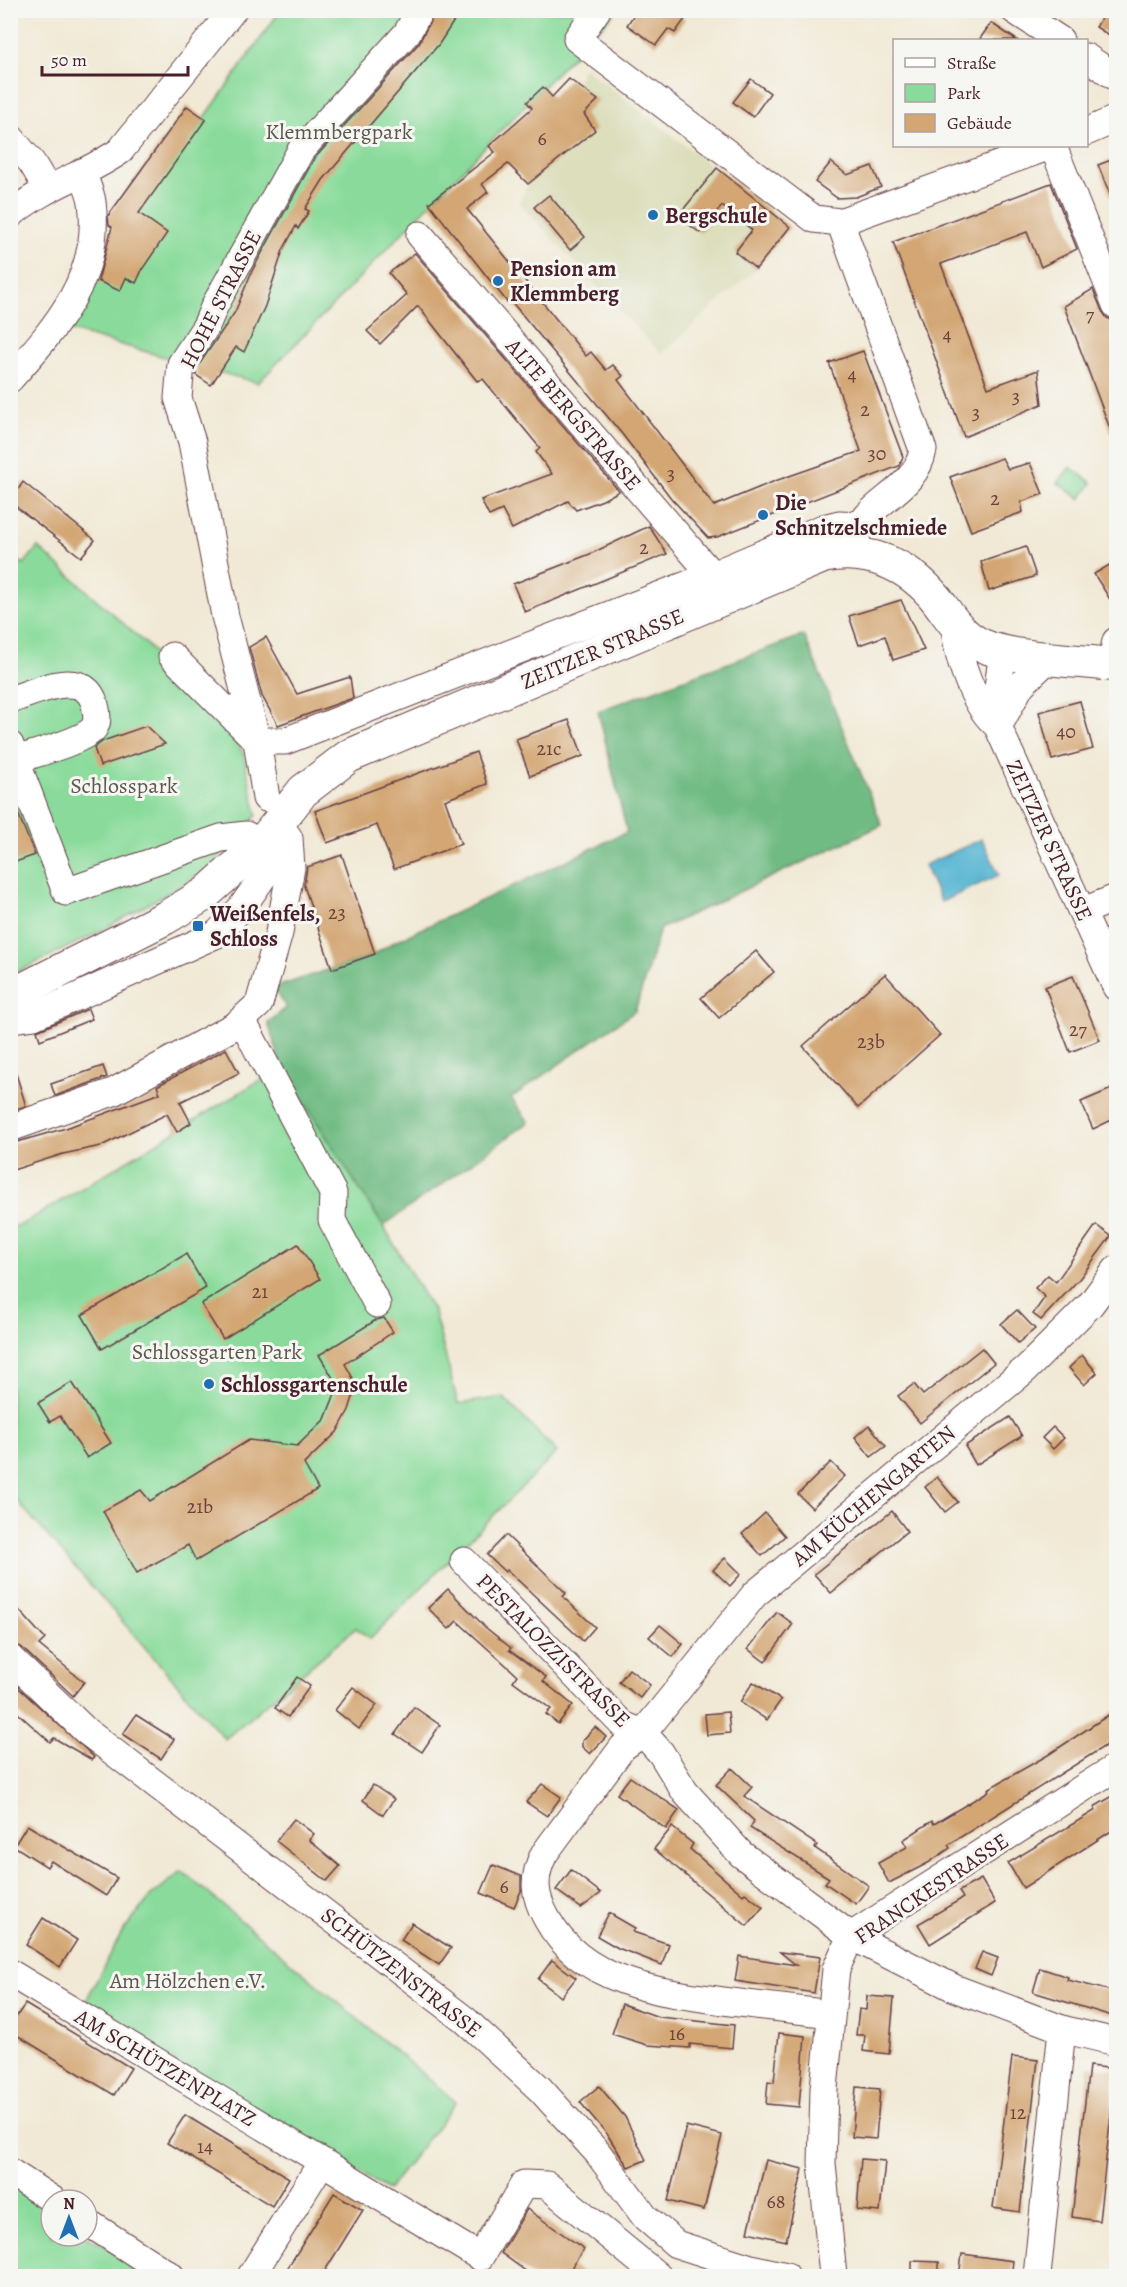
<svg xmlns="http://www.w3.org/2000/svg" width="1127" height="2287" viewBox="0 0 1127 2287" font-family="Alegreya,serif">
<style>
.built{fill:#dcdebc}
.green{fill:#8adb9b;stroke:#6a7d63;stroke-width:1.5}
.forest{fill:#6fbb83;stroke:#5c6d57;stroke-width:1.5}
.water{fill:#52b4d1;stroke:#4e6a7e;stroke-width:1.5}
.building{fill:#d3a673}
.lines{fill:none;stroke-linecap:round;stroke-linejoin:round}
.minor-casing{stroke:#633d44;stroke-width:29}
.major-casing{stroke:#633d44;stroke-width:35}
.minor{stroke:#fff;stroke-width:27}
.major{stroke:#fff;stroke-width:33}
.poi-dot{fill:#1f6fb2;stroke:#f6f6f2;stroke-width:2}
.labels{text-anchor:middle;stroke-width:6;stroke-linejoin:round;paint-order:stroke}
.number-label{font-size:20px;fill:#6c413d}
.park-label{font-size:22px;fill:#5d574d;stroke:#f6f6f2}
.poi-label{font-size:22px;font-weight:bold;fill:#4a1f2b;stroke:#f6f6f2;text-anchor:start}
.street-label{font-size:22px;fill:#4a1f2b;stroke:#f6f6f2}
</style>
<rect width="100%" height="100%" fill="#f6f6f2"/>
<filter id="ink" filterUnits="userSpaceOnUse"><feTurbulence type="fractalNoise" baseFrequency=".0167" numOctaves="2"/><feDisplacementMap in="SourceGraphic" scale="12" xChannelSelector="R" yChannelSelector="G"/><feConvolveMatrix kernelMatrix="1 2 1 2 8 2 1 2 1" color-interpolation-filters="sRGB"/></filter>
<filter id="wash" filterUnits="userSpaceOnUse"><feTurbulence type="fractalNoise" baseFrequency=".008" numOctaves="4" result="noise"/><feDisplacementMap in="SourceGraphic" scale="24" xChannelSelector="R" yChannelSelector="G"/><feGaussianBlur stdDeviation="1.35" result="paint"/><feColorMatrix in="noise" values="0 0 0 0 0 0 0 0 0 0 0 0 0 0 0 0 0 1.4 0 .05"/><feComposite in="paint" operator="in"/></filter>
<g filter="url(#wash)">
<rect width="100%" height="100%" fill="#f1e9d5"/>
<path class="built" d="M584 67 790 227 756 269 661 354 519 203Z"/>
<g class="green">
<path d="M280 11H616L258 383 57 327Z"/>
<path d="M1070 467 1092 483 1080 499 1058 483Z"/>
<path d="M38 547 144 642 229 731 243 753 257 815 213 864 187 882 95 934 11 975 10 556 24 564Z"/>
<path d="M282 1067 383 1226 434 1312 458 1404 503 1397 557 1452 370 1639 356 1628 225 1739 11 1494 10 1227 21 1225Z"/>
<path d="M182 1871 456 2102 388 2190 82 2008 123 1931 151 1896Z"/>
<path d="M10 2166 51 2200V2236H87L157 2276H11Z"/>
</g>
<path class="forest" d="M804 635 882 825 660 929 635 1011 511 1098 529 1122 383 1226 282 1067 268 1023 286 1007 274 988 375 954 394 942 627 832 598 711Z"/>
<path class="water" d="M982 839 999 875 941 902 924 865Z"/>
<g id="blocks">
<g class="building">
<path d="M436 10H461L439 44 323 180 305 209 309 211 298 229 296 226 283 250 265 306 244 352 236 347 211 385 196 375V369L235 312 252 271 314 159 419 43Z"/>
<path d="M637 10H673L685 19 675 33 668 29 656 45 627 25Z"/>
<path d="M1106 10H1116V40L1096 27Z"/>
<path d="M991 23 1017 40H979Z"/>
<path d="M569 79 598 100 584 114 595 130 528 184 508 164 482 184 488 192 467 209 586 356 591 352 606 370 613 365 623 376 618 380 714 506 775 481 861 451 829 363 863 351 903 457 899 466 717 537 708 538 671 498 622 434 510 300 507 302 429 203 495 152 489 146 532 108 527 102 543 87 552 97Z"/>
<path d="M751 79 770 93 753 117 733 102Z"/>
<path d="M187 106 206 119 139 213 167 233 143 268 136 283 126 278 120 291 98 281 112 227 109 225 108 216Z"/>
<path d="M1116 158V209L1098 165Z"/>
<path d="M831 162 847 175 872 166 881 187 856 197 837 198 815 182Z"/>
<path d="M717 168 790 227 756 269 735 252 752 230 722 206 700 233 678 216Z"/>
<path d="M1051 183 1077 249 1041 267 1027 232 941 264 988 388 1038 370 1042 404 964 437 893 242Z"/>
<path d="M549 195 585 237 570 250 534 207Z"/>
<path d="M415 253 619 491 603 500 576 510 568 501 512 529 502 510 489 516 481 500 552 474 536 452 540 448 483 379 477 381 418 306 380 344 367 331 407 295 389 273Z"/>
<path d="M1093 289 1102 311 1107 318 1116 321 1115 442 1064 306Z"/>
<path d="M1002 458 1008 469 1030 463 1043 494 1021 502 1023 512 971 531 950 477Z"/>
<path d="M23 482 95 540 81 557 10 502Z"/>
<path d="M649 526 667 554 525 612 513 584 590 554Z"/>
<path d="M1026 547 1036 576 989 591 981 562Z"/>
<path d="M1116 561V609L1094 574Z"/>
<path d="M901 600 924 650 893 660 885 636 859 645 849 616Z"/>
<path d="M266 637 297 694 350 677 353 698 278 725 262 696 249 647Z"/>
<path d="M1080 701 1093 749 1052 760 1039 712Z"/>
<path d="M569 720 583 756 530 776 516 739Z"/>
<path d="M146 726 165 744 100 766 94 748 103 741Z"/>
<path d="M476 752 487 784 445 800 461 844 394 869 377 825 327 843 315 811Z"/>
<path d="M10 794 35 855 10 864Z"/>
<path d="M342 855 375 954 332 969 304 886 307 867Z"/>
<path d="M756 951 774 972 719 1018 701 998Z"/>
<path d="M885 974 940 1035 858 1108 803 1046Z"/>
<path d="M1073 976 1100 1040 1070 1052 1045 987Z"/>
<path d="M88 1009 92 1019 40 1040 37 1031Z"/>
<path d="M226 1049 239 1073 180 1102 191 1123 177 1132 167 1114 101 1146 63 1154 10 1171V1144L66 1128 160 1093 157 1086Z"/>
<path d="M103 1066 107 1077 55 1096 51 1084Z"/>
<path d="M10 1067H14L26 1106 10 1111Z"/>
<path d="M1116 1087V1118L1093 1129 1081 1102Z"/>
<path d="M1096 1225 1111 1236 1080 1278 1041 1320 1033 1314 1045 1297 1035 1288 1048 1275 1056 1282Z"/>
<path d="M298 1244 320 1279 223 1339 201 1304Z"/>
<path d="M186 1254 206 1288 102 1349 82 1315Z"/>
<path d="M1017 1310 1035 1329 1018 1343 1001 1324Z"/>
<path d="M384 1318 393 1332 345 1364 354 1380 355 1391 349 1410 337 1432 304 1464 318 1489 196 1561 188 1545 137 1573 103 1511 141 1490 150 1501 249 1440 297 1446 325 1419 338 1386 319 1355 376 1320Z"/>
<path d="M982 1348 994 1363 920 1423 898 1396 914 1384 923 1395Z"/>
<path d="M1082 1355 1097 1373 1084 1385 1069 1368Z"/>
<path d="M72 1382 111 1443 87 1458 60 1416 50 1422 38 1403Z"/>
<path d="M1010 1417 1022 1436 976 1465 965 1446Z"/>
<path d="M869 1425 886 1446 871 1457 855 1437Z"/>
<path d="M1053 1427 1064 1438 1053 1449 1042 1438Z"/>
<path d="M831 1462 845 1476 812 1508 798 1494Z"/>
<path d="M937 1477 958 1502 945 1512 925 1487Z"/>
<path d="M892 1511 907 1531 831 1593 814 1574Z"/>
<path d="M765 1513 785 1536 762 1556 742 1534Z"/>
<path d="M506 1535 566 1593 563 1597 595 1627 583 1641 507 1570 505 1572 487 1555Z"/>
<path d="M725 1558 741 1574 730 1586 713 1570Z"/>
<path d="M448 1589 485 1627 511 1648 509 1650 546 1677 543 1681 573 1705 558 1724 546 1714 551 1709 513 1681 517 1675 457 1621 449 1629 428 1608Z"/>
<path d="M10 1600 45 1639 39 1645 84 1682 73 1696 21 1647 10 1643Z"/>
<path d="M777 1612 793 1624 765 1662 748 1649Z"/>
<path d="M660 1625 683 1644 673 1657 649 1637Z"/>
<path d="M629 1669 650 1685 640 1698 619 1682Z"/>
<path d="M297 1677 310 1686 288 1717 275 1708Z"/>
<path d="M10 1680 94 1757 92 1760 54 1738 50 1742 10 1706Z"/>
<path d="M753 1682 781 1700 767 1720 740 1702Z"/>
<path d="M353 1687 377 1705 359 1729 335 1710Z"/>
<path d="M414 1707 440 1725 422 1752 395 1734Z"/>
<path d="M1116 1710V1739L948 1845 950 1848 928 1863 889 1883 878 1863 907 1847 903 1840 932 1821 934 1824 989 1791 988 1789 1048 1755Z"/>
<path d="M728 1712 730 1733 707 1735 705 1714Z"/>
<path d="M136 1715 174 1739 161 1759 123 1734Z"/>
<path d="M595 1727 606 1737 590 1754 582 1747V1741Z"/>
<path d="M732 1768 752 1787 744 1796 817 1845 815 1848 869 1886 856 1904 825 1883 829 1878 750 1828 754 1821 716 1785Z"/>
<path d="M630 1777 679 1810 666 1829 617 1794Z"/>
<path d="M542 1784 561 1797 547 1816 526 1802Z"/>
<path d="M373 1785 394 1799 383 1815 363 1800Z"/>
<path d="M1116 1794V1828L1023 1888 1008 1863 1096 1810 1094 1807Z"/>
<path d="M294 1819 314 1834 309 1840 340 1866 327 1881 276 1841Z"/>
<path d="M27 1825 117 1878 106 1896 51 1861 47 1867 14 1846Z"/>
<path d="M672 1827 693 1844 690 1849 743 1895 745 1893 763 1907 747 1926 654 1849Z"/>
<path d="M493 1865 521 1876V1891L514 1907 481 1893Z"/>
<path d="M571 1870 601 1893 581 1908 556 1890Z"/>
<path d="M981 1879 995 1903 930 1944 918 1924 963 1898 959 1891Z"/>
<path d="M609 1913 635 1928 633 1932 669 1944 662 1965 618 1948 597 1936Z"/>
<path d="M43 1918 77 1940 60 1967 26 1945Z"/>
<path d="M412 1923 451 1948 439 1965 401 1940Z"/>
<path d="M780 1952 820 1957 814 1993 735 1981 739 1956 796 1965Z"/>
<path d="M982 1952 998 1958 991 1976 975 1969Z"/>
<path d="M552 1960 576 1978 561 1997 538 1979Z"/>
<path d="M1040 1968 1068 1977 1067 1980 1116 1992 1112 2016 1033 1992Z"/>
<path d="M867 1996 894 1998 889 2054 863 2051 865 2035H856L859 2009 866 2010Z"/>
<path d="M25 2004 131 2068 114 2095 10 2031V2026Z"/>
<path d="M622 2004 659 2017 734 2025 732 2048 690 2044V2048L647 2045 612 2034Z"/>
<path d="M779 2033 805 2036 799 2107 766 2104 768 2081 774 2082Z"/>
<path d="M1012 2057 1038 2060 1020 2212 993 2208Z"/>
<path d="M1089 2066 1116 2069 1099 2221 1072 2217Z"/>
<path d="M599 2086 625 2117 646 2160 628 2167 607 2134 580 2102Z"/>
<path d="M856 2087 880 2089 876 2139 852 2137Z"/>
<path d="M185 2115 289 2178 272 2206 167 2143Z"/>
<path d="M686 2126 722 2135 704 2210 668 2201Z"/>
<path d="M861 2159 885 2161 880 2212 857 2210Z"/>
<path d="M766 2160 803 2169 786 2241 748 2232Z"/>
<path d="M334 2193 363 2210 346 2237 321 2277H282Z"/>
<path d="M527 2209 584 2249 572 2266 588 2277H534L501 2253Z"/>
<path d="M962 2254 1013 2261 1011 2277H959Z"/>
<path d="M912 2261 939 2262V2277H912Z"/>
</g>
</g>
</g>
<g filter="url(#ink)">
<use href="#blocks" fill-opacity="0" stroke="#633d44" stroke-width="1.5"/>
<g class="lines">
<g class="minor-casing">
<g id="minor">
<path d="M420 10 407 33 301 150 215 305 206 326 181 364 178 398 192 442 225 616 257 741H285L712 575 823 528 839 524 860 525"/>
<path d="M597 10 577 39 814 219 840 222 923 450C915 495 860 502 856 540"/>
<path d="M1014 10 1060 40"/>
<path d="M1086 57 1116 77"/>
<path d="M1086 132 1116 119"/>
<path d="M10 137 32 163 47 188"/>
<path d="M1053 146 1116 305"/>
<path d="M10 215C45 185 84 176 120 151L233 10"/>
<path d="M840 222 1050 146"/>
<path d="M420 235 712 575 719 589"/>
<path d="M10 379C55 328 102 277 92 202 91 193 85 181 82 172"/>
<path d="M955 625C956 655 974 708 998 726"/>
<path d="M1003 651 995 709 998 727 1116 987"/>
<path d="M172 656 257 741 266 798"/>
<path d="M1111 664 1116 641"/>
<path d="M10 700C36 692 85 666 95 705 97 712 98 722 94 728 84 741 33 754 16 760"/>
<path d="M998 727 1021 685 1050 657"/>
<path d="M10 745 66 892 221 838 246 835 262 843 267 863 265 874 242 907 217 934 34 1016 10 1019"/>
<path d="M1083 911 1116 898"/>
<path d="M242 1020 333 1193 332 1220 377 1304"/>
<path d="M10 1128 113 1092 236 1025 259 1004 279 933 291 868 289 838 278 823"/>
<path d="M464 1561 623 1725 643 1733 661 1753 685 1792 741 1854 851 1936 954 1988 1062 2029 1116 2042"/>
<path d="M10 1658 86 1731 464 2019 540 2089 597 2152 645 2217 676 2244 751 2268 786 2276"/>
<path d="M10 1973 480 2257 524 2184 547 2185 658 2276"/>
<path d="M831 2014C798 2010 765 2006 731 2002 664 1993 583 1985 547 1919 534 1896 532 1878 544 1854L623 1747 643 1733 755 1594 1026 1369 1090 1305 1116 1270"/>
<path d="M10 2172 53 2200"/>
<path d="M87 2222 171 2276"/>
<path d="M251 2276 322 2162"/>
<path d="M833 2276 822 2163 824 2088 836 1969 851 1936 1116 1767"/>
<path d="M1037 2276 1062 2029"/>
</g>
</g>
<g class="major-casing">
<path id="major" d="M10 996 165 918 205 894 262 843 303 791 349 756 824 556C868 547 909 565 937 600 950 617 960 635 981 645 1015 660 1079 660 1116 665"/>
</g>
<use href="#minor" class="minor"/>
<use href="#major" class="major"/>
</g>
</g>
<g class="poi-dot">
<circle cx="653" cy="215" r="6"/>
<circle cx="498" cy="281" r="6"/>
<circle cx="763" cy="515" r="6"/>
<rect x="192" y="920" width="12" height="12" rx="3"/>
<circle cx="209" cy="1384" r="6"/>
</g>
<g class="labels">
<g class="number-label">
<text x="542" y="145">6</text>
<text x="1090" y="321">7</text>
<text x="947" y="341">4</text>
<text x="852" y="381">4</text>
<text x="1016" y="403">3</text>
<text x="865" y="416">2</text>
<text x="976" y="419">3</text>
<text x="877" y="460">30</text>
<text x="671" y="480">3</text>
<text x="995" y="505">2</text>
<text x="644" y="554">2</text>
<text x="1066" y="738">40</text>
<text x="549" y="755">21c</text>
<text x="337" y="919">23</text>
<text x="1078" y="1036">27</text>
<text x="871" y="1048">23b</text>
<text x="260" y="1298">21</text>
<text x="200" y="1513">21b</text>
<text x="504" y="1893">6</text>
<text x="677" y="2040">16</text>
<text x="1018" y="2119">12</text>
<text x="205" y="2153">14</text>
<text x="776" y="2208">68</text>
</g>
<g class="park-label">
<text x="339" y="139">Klemmbergpark</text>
<text x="124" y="793">Schlosspark</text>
<text x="217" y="1359">Schlossgarten Park</text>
<text x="188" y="1988">Am Hölzchen e.V.</text>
</g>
<g class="poi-label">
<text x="665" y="223">Bergschule</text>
<text x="510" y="276">Pension am<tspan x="510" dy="25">Klemmberg</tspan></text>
<text x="775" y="510">Die<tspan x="775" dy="25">Schnitzelschmiede</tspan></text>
<text x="210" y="921">Weißenfels,<tspan x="210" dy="25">Schloss</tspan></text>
<text x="221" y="1392">Schlossgartenschule</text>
</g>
<g class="street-label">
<text transform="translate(220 299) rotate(-63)" y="8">HOHE STRASSE</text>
<text transform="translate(574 414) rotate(49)" y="8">ALTE BERGSTRASSE</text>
<text transform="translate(602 648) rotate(-23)" y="8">ZEITZER STRASSE</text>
<text transform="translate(1050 840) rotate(65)" y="8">ZEITZER STRASSE</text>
<text transform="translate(873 1495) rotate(-40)" y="8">AM KÜCHENGARTEN</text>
<text transform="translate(554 1650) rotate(45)" y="8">PESTALOZZISTRASSE</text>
<text transform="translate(931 1888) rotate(-34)" y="8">FRANCKESTRASSE</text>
<text transform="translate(402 1972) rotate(38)" y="8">SCHÜTZENSTRASSE</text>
<text transform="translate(166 2067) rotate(31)" y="8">AM SCHÜTZENPLATZ</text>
</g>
</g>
<rect width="1127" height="2287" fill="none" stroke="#f6f6f2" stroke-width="36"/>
<rect x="893" y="39" width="195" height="108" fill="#f6f6f2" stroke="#b1a0a2" stroke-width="1.5"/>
<rect x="905" y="58" width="30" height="9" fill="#ffffff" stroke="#b1a0a2" stroke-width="1.5"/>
<text x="947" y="69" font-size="18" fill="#4a1f2b">Straße</text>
<rect x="905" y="84" width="30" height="18" fill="#8adb9b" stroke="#b1a0a2" stroke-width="1.5"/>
<text x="947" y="99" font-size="18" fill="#4a1f2b">Park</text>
<rect x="905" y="114" width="30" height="18" fill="#d3a673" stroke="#b1a0a2" stroke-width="1.5"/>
<text x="947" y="129" font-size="18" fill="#4a1f2b">Gebäude</text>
<g transform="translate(69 2218)"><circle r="28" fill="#f6f6f2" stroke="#b1a0a2" stroke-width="1.5"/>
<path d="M0-4.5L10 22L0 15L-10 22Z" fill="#1f6fb2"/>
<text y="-9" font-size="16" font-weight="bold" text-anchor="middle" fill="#4a1f2b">N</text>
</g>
<path d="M42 66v9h146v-9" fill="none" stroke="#4a1f2b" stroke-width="3"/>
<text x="51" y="66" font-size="18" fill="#4a1f2b" stroke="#f6f6f2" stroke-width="4.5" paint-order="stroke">50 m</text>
</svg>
